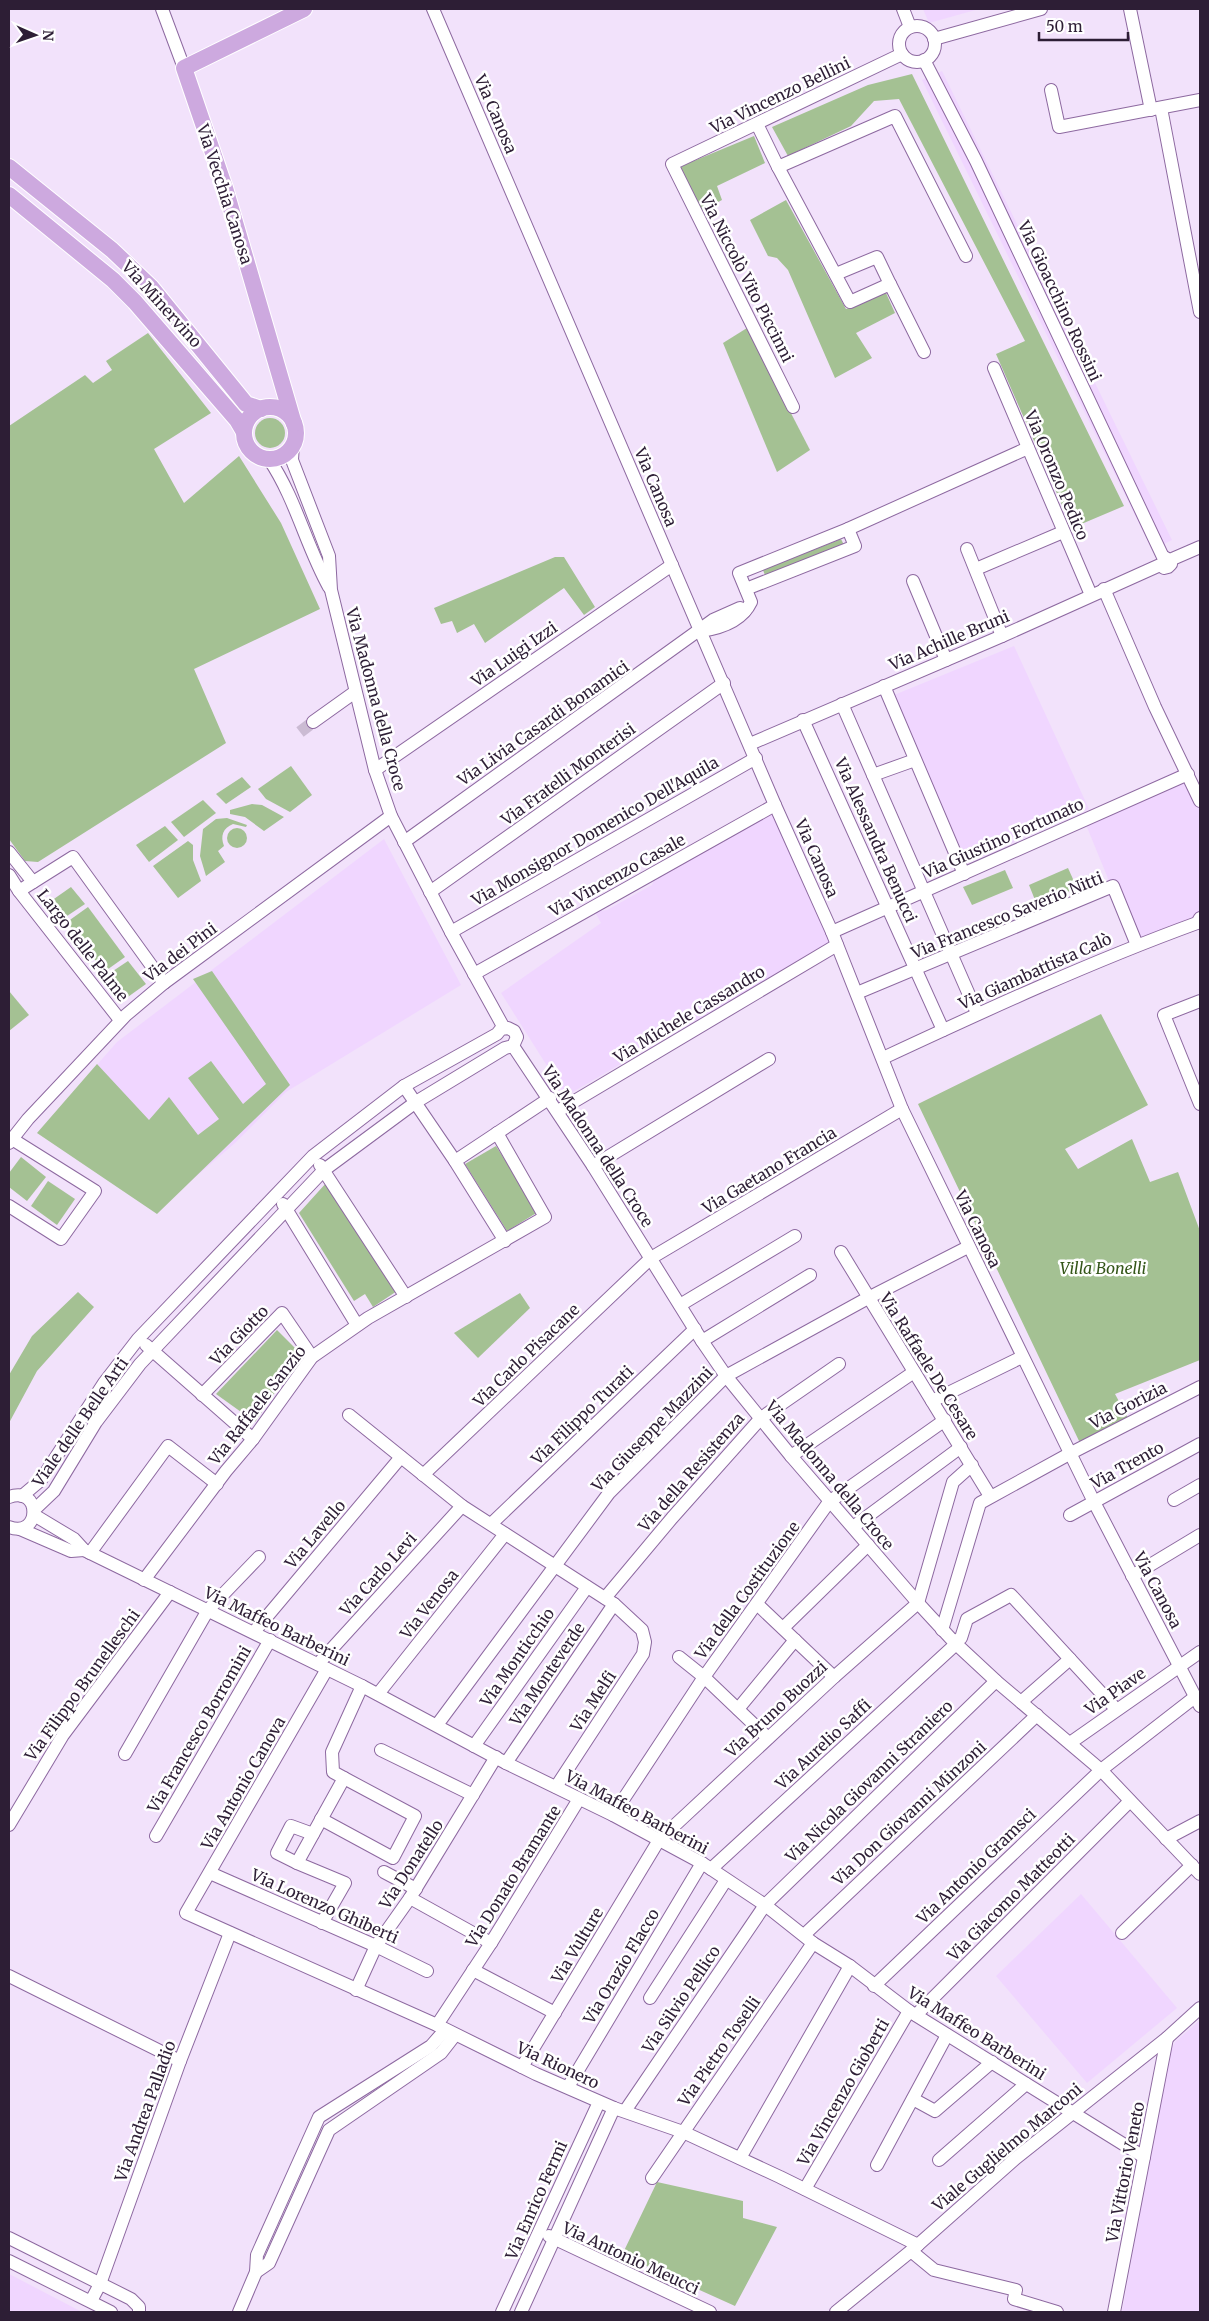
<svg xmlns="http://www.w3.org/2000/svg" width="1209" height="2321" viewBox="0 0 1209 2321" font-family="Merriweather,serif">
<style>
.built{fill:#f0d6ff}
.green{fill:#a4c193}
.lines{fill:none;stroke-linecap:round;stroke-linejoin:round}
.minor-tunnel{stroke:#cbbbd3;stroke-width:12;stroke-dasharray:12 6;stroke-linecap:butt}
.minor-casing{stroke:#8d69a0;stroke-width:14}
.major-casing{stroke:#fff;stroke-width:18}
.minor{stroke:#fff;stroke-width:12}
.major{stroke:#cda9df;stroke-width:16}
.rail{stroke:#4e3f56;stroke-width:4;stroke-dasharray:8 4;stroke-linecap:butt}
.labels{text-anchor:middle;stroke-width:5;stroke-linejoin:round;paint-order:stroke}
.street-label{font-size:16px;fill:#2d1e35;stroke:#fff}
.park-label{font-size:16px;font-style:italic;fill:#345619;stroke:#fff}
</style>
<rect width="100%" height="100%" fill="#f2e2fb"/>
<g class="built">
<path d="M923 9H979L929 23Z"/>
<path d="M942 71 1172 540 1152 550 922 80Z"/>
<path d="M1014 646 1089 809 967 863 894 695Z"/>
<path d="M1187 766 1200 795V925L1135 953 1107 876 1082 815Z"/>
<path d="M771 812 830 942 566 1096 501 993 601 923 595 912 607 910 652 885 655 878Z"/>
<path d="M384 839 461 985 286 1092 235 1143 177 1193 37 1133 117 1042Z"/>
<path d="M1081 1894 1177 2008 1087 2083 996 1976Z"/>
<path d="M1200 2020V2312H1122L1168 2056 1175 2042Z"/>
<path d="M9 2274 15 2277 82 2312H9Z"/>
</g>
<g class="green">
<path d="M912 74 1124 506 1072 528 996 354 1025 341 899 99 874 101 851 126 788 156 772 127 868 85Z"/>
<path d="M754 136 765 163 717 186 722 200 701 211 679 167Z"/>
<path d="M786 200 846 309 886 293 895 313 856 333 872 358 835 378 788 270 777 258 768 256 750 220Z"/>
<path d="M747 328 810 450 777 472 723 343Z"/>
<path d="M148 333 211 413 154 449 184 503 239 456 281 523 320 609 194 669 226 743 38 862 25 861 9 839V426L85 375 93 383 112 370 106 361Z"/>
<circle cx="270" cy="433" r="15"/>
<path d="M841 539 845 547 766 578 763 570Z"/>
<path d="M555 557H564L595 607 584 615 564 588 485 643 474 624 457 633 452 621 441 624 434 608Z"/>
<path d="M291 766 312 795 290 812 266 799 258 789Z"/>
<path d="M242 777 251 787 226 804 216 794Z"/>
<path d="M203 800 216 813 184 837 171 822Z"/>
<path d="M252 804 262 805 284 817 264 831 245 817 230 814V810Z"/>
<path d="M227 818 247 825 246 827 233 824C223 828 220 836 224 846L218 851 225 862 206 876 200 856 203 829 216 819Z"/>
<path d="M165 826 178 840 149 862 136 845Z"/>
<circle cx="237" cy="838" r="10"/>
<path d="M188 841 193 845V860L201 881 178 898 153 866Z"/>
<path d="M1068 868 1077 888 1037 905 1029 885Z"/>
<path d="M1005 870 1013 888 972 905 963 887Z"/>
<path d="M71 887 85 904 64 918 51 901Z"/>
<path d="M88 907 125 957 104 972 67 922Z"/>
<path d="M128 961 146 984 125 999 107 975Z"/>
<path d="M212 971 290 1085 157 1214 37 1133 97 1064 149 1120 169 1097 198 1135 219 1119 188 1078 211 1061 243 1104 266 1084 193 979Z"/>
<path d="M9 991 29 1015 9 1031Z"/>
<path d="M1101 1014 1148 1105 1065 1149 1078 1169 1132 1139 1150 1182 1178 1172 1200 1231V1360L1115 1394 1128 1418 1080 1443 918 1104Z"/>
<path d="M496 1146 538 1212 507 1231 465 1164Z"/>
<path d="M21 1157 46 1177 27 1201 9 1187V1173Z"/>
<path d="M48 1181 75 1199 57 1225 31 1206Z"/>
<path d="M327 1182 397 1291 373 1307 365 1294 354 1301 299 1213Z"/>
<path d="M78 1292 94 1307 37 1371 9 1423V1375L32 1336Z"/>
<path d="M520 1293 530 1308 478 1358 454 1333Z"/>
<path d="M277 1330 301 1354 255 1422 216 1394Z"/>
<path d="M657 2182 743 2201V2218L777 2227 735 2306 622 2255Z"/>
</g>
<g class="lines">
<path class="minor-tunnel" d="M300 732 313 722"/>
<g class="minor-casing">
<g id="minor">
<path d="M162 9 184 68"/>
<path d="M433 9 775 805 832 932 902 1109 1094 1502 1200 1706"/>
<path d="M903 9 910 27"/>
<path d="M1130 9 1151 110"/>
<circle cx="917" cy="44" r="18"/>
<path d="M934 39 1041 9"/>
<path d="M924 60 976 161 1163 557"/>
<path d="M1051 90 1059 127 1200 100"/>
<path d="M1161 108 1200 312"/>
<path d="M757 124 778 167 850 302 890 284 924 352"/>
<path d="M778 167 895 116 966 256"/>
<path d="M836 274 877 257 890 284"/>
<path d="M994 368 1091 595"/>
<path d="M793 407 672 164 902 54"/>
<path d="M293 444 292 460 329 556 331 590 375 770 391 816 451 932 504 1028"/>
<path d="M269 459C296 499 306 546 329 587"/>
<path d="M967 549 1002 636"/>
<path d="M1164 557 1170 560 1200 547"/>
<path d="M976 569 1063 532"/>
<path d="M913 581 946 660"/>
<path d="M746 589 855 546 848 529"/>
<path d="M1104 589 1155 707 1200 801"/>
<path d="M701 631C722 628 742 621 751 602L739 573 848 529 1028 448"/>
<path d="M884 686 964 874"/>
<path d="M842 704 977 1013"/>
<path d="M803 720 943 1030"/>
<path d="M313 722 355 692"/>
<path d="M750 744 1002 636 1160 565 1164 568 1168 567 1171 564 1170 560"/>
<path d="M375 770 672 565"/>
<path d="M873 775 915 760"/>
<path d="M404 842 713 620 740 608 745 611"/>
<path d="M9 852 33 882"/>
<path d="M9 875 19 891"/>
<path d="M430 892 724 683"/>
<path d="M451 932 756 758"/>
<path d="M832 932 1188 774"/>
<path d="M474 974 775 805"/>
<path d="M857 993 1113 886 1137 945"/>
<path d="M1200 1001 1164 1015 1200 1104"/>
<path d="M120 1020 19 891 73 857 164 983"/>
<path d="M513 1046 593 1166 702 1341 726 1376 791 1456 918 1603 954 1642 996 1681 1101 1770 1200 1874"/>
<path d="M883 1058C986 1010 1090 962 1197 923L1200 918"/>
<path d="M404 1086 455 1161 505 1241"/>
<path d="M558 1111 837 945"/>
<path d="M9 1143 28 1119 126 1015 164 983 391 816"/>
<path d="M455 1161 550 1098"/>
<path d="M320 1165 406 1297"/>
<path d="M593 1166 769 1059"/>
<path d="M283 1204 357 1325"/>
<path d="M9 1206 61 1239 95 1191 12 1139"/>
<path d="M841 1252 990 1496"/>
<path d="M680 1305 795 1236"/>
<path d="M702 1341 810 1275"/>
<path d="M146 1345 253 1439"/>
<path d="M202 1395 282 1313 312 1357"/>
<path d="M932 1401 1022 1357"/>
<path d="M349 1415 462 1506 614 1604 642 1630 645 1642 643 1654 556 1787"/>
<path d="M791 1456 914 1372"/>
<path d="M423 1475 651 1258 902 1109"/>
<path d="M22 1496 41 1480 104 1383 138 1339 313 1156 404 1086 497 1034 501 1029 508 1028 514 1031 517 1037 513 1046 505 1048 416 1102 324 1170 140 1364 96 1422 54 1491 34 1510"/>
<path d="M9 1497C42 1485 41 1539 9 1527"/>
<path d="M1174 1500 1200 1485"/>
<path d="M34 1515 74 1539 84 1550 90 1553 362 1686 506 1763 613 1815 702 1863 765 1905 813 1943 850 1966 909 2011 1144 2157"/>
<path d="M1070 1515 1200 1444"/>
<path d="M491 1524 695 1329"/>
<path d="M853 1527 961 1447"/>
<path d="M20 1529 71 1551 84 1550"/>
<path d="M90 1553 168 1446 217 1484"/>
<path d="M1132 1576 1200 1535"/>
<path d="M144 1580 226 1471 253 1439 312 1357 368 1318 545 1217 497 1133"/>
<path d="M605 1598 672 1518 761 1418 839 1364"/>
<path d="M918 1603 953 1482 972 1465"/>
<path d="M757 1604 834 1677"/>
<path d="M783 1628 868 1545"/>
<path d="M942 1630 980 1503 1071 1453 1200 1387"/>
<path d="M254 1632 401 1457"/>
<path d="M954 1642 961 1638 967 1619 1011 1595 1116 1709"/>
<path d="M679 1657 704 1677 768 1738"/>
<path d="M318 1664 462 1506"/>
<path d="M327 1669 186 1913 437 2025 536 2074 614 2108 683 2132 780 2177 918 2245"/>
<path d="M378 1694 505 1534"/>
<path d="M1021 1702 1070 1659"/>
<path d="M738 1709 795 1640"/>
<path d="M437 1725 609 1493 726 1376 868 1298 968 1247"/>
<path d="M1070 1743 1200 1652"/>
<path d="M474 1746 587 1587"/>
<path d="M381 1750 473 1795"/>
<path d="M125 1754 208 1610 259 1557"/>
<path d="M506 1763 614 1604"/>
<path d="M613 1815 704 1677 829 1502 945 1420"/>
<path d="M321 1819 393 1858 415 1816 344 1778"/>
<path d="M9 1825 63 1735 170 1592"/>
<path d="M156 1836 270 1640"/>
<path d="M1166 1839 1200 1821"/>
<path d="M297 1863 277 1853 291 1826 313 1834"/>
<path d="M711 1869 956 1644"/>
<path d="M384 1872 416 1889"/>
<path d="M210 1873 376 1946 427 1971"/>
<path d="M410 1898 491 1943"/>
<path d="M322 1923 345 1883 297 1863 344 1778 333 1772 332 1752 362 1686"/>
<path d="M1122 1933 1192 1865"/>
<path d="M804 1935 1037 1715"/>
<path d="M473 1970 555 2013"/>
<path d="M9 1976 180 2061"/>
<path d="M874 1986 1101 1770 1195 1697"/>
<path d="M356 1990 376 1946 410 1898 496 1757"/>
<path d="M650 1998 726 1880"/>
<path d="M916 2015 1130 1801"/>
<path d="M437 2025 491 1943 579 1799"/>
<path d="M522 2067 659 1840 834 1677 918 1603"/>
<path d="M568 2087 702 1863"/>
<path d="M913 2099 935 2111 992 2062"/>
<path d="M625 2111 765 1905 996 1681"/>
<path d="M740 2158 850 1966"/>
<path d="M939 2160 1026 2084"/>
<path d="M877 2165 947 2035"/>
<path d="M652 2178 813 1943"/>
<path d="M805 2189 909 2011"/>
<path d="M549 2236 710 2312"/>
<path d="M9 2238 131 2299 139 2307V2312"/>
<path d="M911 2251 934 2270 1016 2290 1014 2299 1057 2312"/>
<path d="M9 2261 111 2312"/>
<path d="M256 2272 269 2263 329 2130 441 2053 455 2035"/>
<path d="M91 2301 100 2284 180 2061 230 1933"/>
<path d="M239 2312 256 2272 257 2255 319 2117 431 2046 445 2030"/>
<path d="M502 2312 599 2102"/>
<path d="M521 2312 614 2108"/>
<path d="M836 2312 911 2251 1016 2158 1167 2038 1200 2008"/>
<path d="M1114 2312 1167 2038"/>
</g>
</g>
<g class="major-casing">
<g id="major">
<path d="M9 167 112 250 151 287 246 404 261 409"/>
<path d="M9 195 113 280 135 302 237 420 244 432"/>
<circle cx="270" cy="433" r="26"/>
<path d="M294 424 225 188 184 68 304 9"/>
</g>
</g>
<use href="#minor" class="minor"/>
<use href="#major" class="major"/>
<path class="rail" d="M1200 2312V2311"/>
</g>
<g class="labels">
<g class="street-label">
<text transform="translate(780 95) rotate(-26)" y="6">Via Vincenzo Bellini</text>
<text transform="translate(496 114) rotate(67)" y="6">Via Canosa</text>
<text transform="translate(225 194) rotate(72)" y="6">Via Vecchia Canosa</text>
<text transform="translate(747 278) rotate(63)" y="6">Via Niccolò Vito Piccinni</text>
<text transform="translate(1060 301) rotate(65)" y="6">Via Gioacchino Rossini</text>
<text transform="translate(162 304) rotate(48)" y="6">Via Minervino</text>
<text transform="translate(1057 475) rotate(67)" y="6">Via Oronzo Pedico</text>
<text transform="translate(656 487) rotate(67)" y="6">Via Canosa</text>
<text transform="translate(949 640) rotate(-23)" y="6">Via Achille Bruni</text>
<text transform="translate(514 654) rotate(-35)" y="6">Via Luigi Izzi</text>
<text transform="translate(376 699) rotate(75)" y="6">Via Madonna della Croce</text>
<text transform="translate(543 723) rotate(-35)" y="6">Via Livia Casardi Bonamici</text>
<text transform="translate(568 774) rotate(-36)" y="6">Via Fratelli Monterisi</text>
<text transform="translate(595 831) rotate(-30)" y="6">Via Monsignor Domenico Dell'Aquila</text>
<text transform="translate(1003 838) rotate(-24)" y="6">Via Giustino Fortunato</text>
<text transform="translate(876 840) rotate(66)" y="6">Via Alessandra Benucci</text>
<text transform="translate(817 858) rotate(66)" y="6">Via Canosa</text>
<text transform="translate(617 875) rotate(-29)" y="6">Via Vincenzo Casale</text>
<text transform="translate(1007 915) rotate(-22)" y="6">Via Francesco Saverio Nitti</text>
<text transform="translate(83 945) rotate(52)" y="6">Largo delle Palme</text>
<text transform="translate(180 952) rotate(-37)" y="6">Via dei Pini</text>
<text transform="translate(1035 971) rotate(-24)" y="6">Via Giambattista Calò</text>
<text transform="translate(689 1014) rotate(-31)" y="6">Via Michele Cassandro</text>
<text transform="translate(598 1146) rotate(57)" y="6">Via Madonna della Croce</text>
<text transform="translate(769 1170) rotate(-31)" y="6">Via Gaetano Francia</text>
<text transform="translate(978 1229) rotate(64)" y="6">Via Canosa</text>
<text transform="translate(239 1335) rotate(-46)" y="6">Via Giotto</text>
<text transform="translate(526 1355) rotate(-44)" y="6">Via Carlo Pisacane</text>
<text transform="translate(929 1366) rotate(58)" y="6">Via Raffaele De Cesare</text>
<text transform="translate(257 1405) rotate(-52)" y="6">Via Raffaele Sanzio</text>
<text transform="translate(1128 1405) rotate(-27)" y="6">Via Gorizia</text>
<text transform="translate(582 1415) rotate(-44)" y="6">Via Filippo Turati</text>
<text transform="translate(80 1422) rotate(-55)" y="6">Viale delle Belle Arti</text>
<text transform="translate(652 1429) rotate(-46)" y="6">Via Giuseppe Mazzini</text>
<text transform="translate(1127 1465) rotate(-29)" y="6">Via Trento</text>
<text transform="translate(691 1472) rotate(-49)" y="6">Via della Resistenza</text>
<text transform="translate(830 1475) rotate(50)" y="6">Via Madonna della Croce</text>
<text transform="translate(315 1534) rotate(-50)" y="6">Via Lavello</text>
<text transform="translate(378 1574) rotate(-48)" y="6">Via Carlo Levi</text>
<text transform="translate(747 1590) rotate(-54)" y="6">Via della Costituzione</text>
<text transform="translate(1158 1590) rotate(62)" y="6">Via Canosa</text>
<text transform="translate(429 1604) rotate(-52)" y="6">Via Venosa</text>
<text transform="translate(277 1626) rotate(26)" y="6">Via Maffeo Barberini</text>
<text transform="translate(517 1657) rotate(-55)" y="6">Via Monticchio</text>
<text transform="translate(547 1674) rotate(-56)" y="6">Via Monteverde</text>
<text transform="translate(82 1685) rotate(-54)" y="6">Via Filippo Brunelleschi</text>
<text transform="translate(1115 1691) rotate(-35)" y="6">Via Piave</text>
<text transform="translate(593 1701) rotate(-57)" y="6">Via Melfi</text>
<text transform="translate(776 1709) rotate(-43)" y="6">Via Bruno Buozzi</text>
<text transform="translate(199 1729) rotate(-60)" y="6">Via Francesco Borromini</text>
<text transform="translate(823 1744) rotate(-43)" y="6">Via Aurelio Saffi</text>
<text transform="translate(869 1781) rotate(-44)" y="6">Via Nicola Giovanni Straniero</text>
<text transform="translate(243 1783) rotate(-60)" y="6">Via Antonio Canova</text>
<text transform="translate(637 1812) rotate(28)" y="6">Via Maffeo Barberini</text>
<text transform="translate(909 1813) rotate(-43)" y="6">Via Don Giovanni Minzoni</text>
<text transform="translate(411 1864) rotate(-57)" y="6">Via Donatello</text>
<text transform="translate(976 1866) rotate(-44)" y="6">Via Antonio Gramsci</text>
<text transform="translate(513 1876) rotate(-58)" y="6">Via Donato Bramante</text>
<text transform="translate(1011 1897) rotate(-45)" y="6">Via Giacomo Matteotti</text>
<text transform="translate(325 1906) rotate(24)" y="6">Via Lorenzo Ghiberti</text>
<text transform="translate(577 1945) rotate(-59)" y="6">Via Vulture</text>
<text transform="translate(621 1966) rotate(-59)" y="6">Via Orazio Flacco</text>
<text transform="translate(681 1999) rotate(-56)" y="6">Via Silvio Pellico</text>
<text transform="translate(977 2033) rotate(32)" y="6">Via Maffeo Barberini</text>
<text transform="translate(719 2051) rotate(-55)" y="6">Via Pietro Toselli</text>
<text transform="translate(558 2065) rotate(25)" y="6">Via Rionero</text>
<text transform="translate(843 2092) rotate(-60)" y="6">Via Vincenzo Gioberti</text>
<text transform="translate(145 2111) rotate(-70)" y="6">Via Andrea Palladio</text>
<text transform="translate(1007 2147) rotate(-40)" y="6">Viale Guglielmo Marconi</text>
<text transform="translate(1125 2172) rotate(-79)" y="6">Via Vittorio Veneto</text>
<text transform="translate(536 2200) rotate(-66)" y="6">Via Enrico Fermi</text>
<text transform="translate(631 2258) rotate(25)" y="6">Via Antonio Meucci</text>
</g>
<g class="park-label">
<text x="1103" y="1274">Villa Bonelli</text>
</g>
</g>
<rect width="1209" height="2321" fill="none" stroke="#2d1e35" stroke-width="20"/>
<g transform="translate(35 35) rotate(92)" stroke="#ffffff" stroke-width="4" paint-order="stroke">
<path d="M0-4L9 19L0 12L-9 19Z" fill="#2d1e35"/>
<text y="-8" font-size="14" font-weight="bold" text-anchor="middle" fill="#2d1e35">N</text>
</g>
<path d="M1039 32v8h89v-8" fill="none" stroke="#2d1e35" stroke-width="2.5"/>
<text x="1046" y="32" font-size="15" fill="#2d1e35" stroke="#ffffff" stroke-width="4" paint-order="stroke">50 m</text>
</svg>
